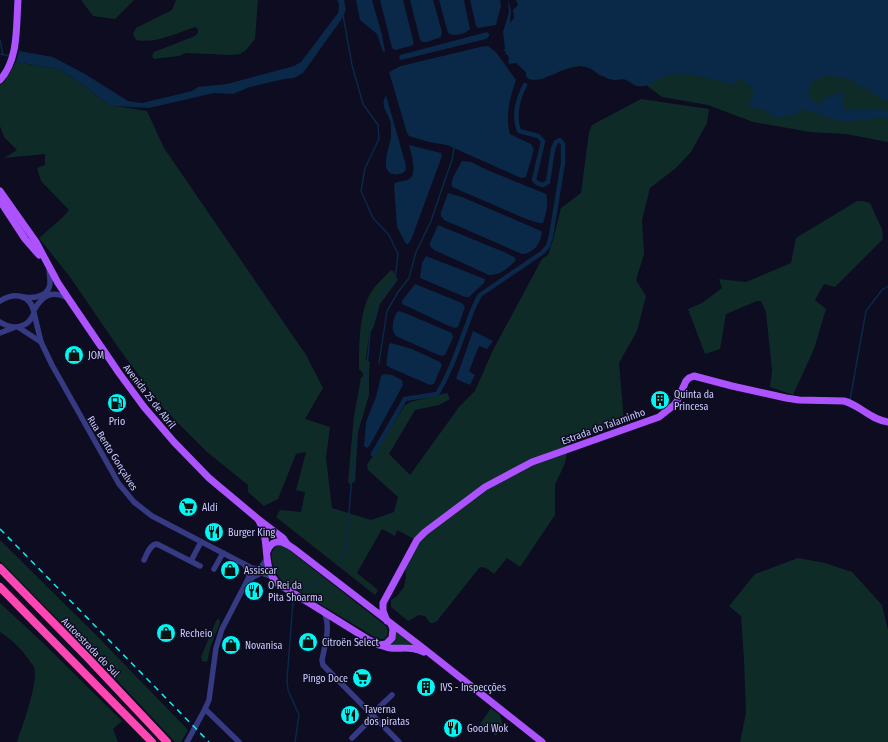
<svg xmlns="http://www.w3.org/2000/svg" width="888" height="742" viewBox="0 0 888 742" font-family="'Fira Sans Condensed',sans-serif">
<style>
.green{fill:#0f2b27}
.water{fill:#0a2847}
.lines{fill:none;stroke-linecap:round;stroke-linejoin:round}
.stream{stroke:#0a2847;stroke-width:1.5}
.canal{stroke:#0a2847;stroke-width:4.5}
.minor{stroke:#353a82;stroke-width:5.5}
.major{stroke:#ac53ff;stroke-width:7}
.highway{stroke:#ff47b3;stroke-width:8}
.rail{stroke:#00f7f4;stroke-width:1.5;stroke-dasharray:6 5;stroke-linecap:butt}
.labels{text-anchor:middle;stroke-width:3;stroke-linejoin:round;paint-order:stroke}
.poi-label{font-size:10px;fill:#ccf;stroke:#0d0c21;text-anchor:start}
.street-label{font-size:10px;fill:#ccf;stroke:#0d0c21}
</style>
<rect width="100%" height="100%" fill="#0d0c21"/>
<g class="green">
<path d="M81 0H134L115 19 93 16Z"/>
<path d="M176 0H258L255 39 246 50 240 54 231 55 186 53 179 56 154 59 152 56 154 52 195 36 198 33V29L195 27C177 33 155 44 136 40L133 34 136 28 172 10Z"/>
<path d="M888 0V142L846 134 810 132 753 122 708 105 662 97 646 85 636 86 625 79 614 80 599 75 589 67 579 66 558 71 556 74 549 75 543 79 534 80 529 79 526 76V72L516 63 538 74Z"/>
<path d="M16 62 57 69 72 77 109 105 147 111 164 148 306 355 323 388 305 419 330 427 326 458 332 508 371 520 394 512 398 497 368 470 367 465 405 405 410 402 447 393 450 399 439 405 415 410 389 454 410 475 459 407 475 391 493 350 542 259 548 255 553 240 561 208 581 193 589 132 592 125 641 99 709 109 707 123 691 152 676 168 650 188 642 220 644 254 636 280 646 296 637 331 619 363 624 421 569 444 565 463 555 485V515L520 567 507 558 494 574 486 568 482 567 479 568 437 621 433 623H430L425 616 419 615 408 621 391 607V600L397 596 404 587 406 577 405 569 414 539 397 530 395 536 382 529 357 573 378 590 375 595 276 517 280 510 301 512 305 492 296 490 306 452 296 454 278 499 264 506 248 492V485L207 452 164 409 120 350 70 277 39 238 63 217 69 210 41 181 37 168 45 165V154L4 158 17 150 4 137 0 126V85L4 82Z"/>
<path d="M857 201H863L870 203 882 229 883 239 835 287 824 284 815 300 826 309 814 349 793 395 770 387 772 370 766 312 761 301H757L726 314 720 349 705 354 688 309 702 303 722 288 719 279 746 282 791 263 796 238Z"/>
<path d="M391 270 393 271 398 280 380 304 374 326 369 335 366 359 370 362 369 373V395L358 432 355 482 349 484 348 481 354 416 361 378 363 376V373L359 369C359 347 359 309 372 291 377 283 385 277 391 270Z"/>
<path d="M0 540 98 637 188 730 181 742H175L98 660 0 561Z"/>
<path d="M278 545 284 546 386 626 388 631 387 636 384 639H378L282 581C275 572 265 553 278 545Z"/>
<path d="M798 558 825 563 852 572 882 605 888 630V742H740L746 713 744 660 741 616 729 606 755 574Z"/>
<path d="M0 603 42 642 122 721 113 729 118 742H17C22 727 39 682 34 667 33 665 30 662 29 660 21 648 12 640 0 632Z"/>
<path d="M219 618 220 623 211 645 207 662 202 661 201 657 216 621Z"/>
<path d="M395 630 416 646H389C394 641 396 637 395 630Z"/>
<path d="M491 708 500 715 503 726 496 736 480 724Z"/>
</g>
<g class="water">
<path d="M337 0H344L346 10 341 20 303 73 294 78 284 79 250 87 233 94 214 93 149 108 114 106 109 105 72 77 57 69 16 62 19 51 53 57 85 74 128 101 142 103 192 91 198 87 227 84 294 66 301 62 338 13C339 8 340 4 337 0Z"/>
<path d="M356 0H372L382 35 385 52H383L377 34 360 20Z"/>
<path d="M380 0H403L414 44 411 46 395 50 392 48Z"/>
<path d="M410 0H433L442 32 441 37 427 42H422L420 40Z"/>
<path d="M439 0H464L470 29C466 34 454 37 448 33Z"/>
<path d="M470 0H500L501 6 496 25 478 28 476 26Z"/>
<path d="M508 0 511 10 510 23 514 18 513 10 518 5 516 0H888V100L886 101 849 79 826 75 812 82 808 95 817 104 838 92 844 93 843 110H884L888 111V119L880 118 842 122 803 109 794 115 777 118 762 109 751 108 748 105 752 101 753 90 746 82 738 78 733 85C713 79 690 71 668 75 657 78 648 88 637 86 633 85 630 81 626 80 622 78 618 80 614 80 600 78 593 65 578 66 561 68 544 82 529 79L526 76V72L516 63 509 64 508 62 509 58 507 54H504L506 53 505 51H503L505 49 503 32 509 12Z"/>
<path d="M487 32 489 34V36L486 39 401 60 399 59 400 55Z"/>
<path d="M488 46 496 52 516 80C510 98 505 115 510 134L531 144 534 149 526 177 521 178 447 145 429 142 409 136 407 133 389 72 401 66 480 47Z"/>
<path d="M386 95 405 162 406 168 405 171C402 174 398 175 393 174 379 171 390 146 391 137 391 133 391 128 391 124 389 112 379 108 386 95Z"/>
<path d="M409 145 441 153 442 156 411 240 408 244H406L397 227 394 185 395 183C400 181 409 181 412 176 416 170 411 152 409 145Z"/>
<path d="M462 161 471 162 487 170 546 194C549 204 546 214 543 223H539L526 219 452 187C450 179 458 169 462 161Z"/>
<path d="M448 193 462 197 539 230 542 232C541 243 533 254 522 254L444 220 441 216V212Z"/>
<path d="M438 225 504 252 514 257 516 260C510 267 499 276 489 275L434 250 430 246V243Z"/>
<path d="M426 256 480 277 485 279 484 283 469 297H465L420 278 422 263Z"/>
<path d="M415 284 462 303 465 307 458 327 455 328 449 326 402 304V301Z"/>
<path d="M400 311 452 333 453 338 445 355 442 356 436 354 396 336C390 330 393 319 397 312Z"/>
<path d="M473 331 493 341 487 349 479 346 469 371 475 375 470 385 456 379Z"/>
<path d="M391 343 412 349 440 362 442 365 434 384 430 385 391 368 386 365 389 344Z"/>
<path d="M384 374 392 375 402 380 403 385 370 445 367 448 364 446 366 422 376 397 381 376Z"/>
</g>
<g class="lines">
<g class="stream">
<path d="M0 40 3 55"/>
<path d="M0 54 10 56"/>
<path d="M379 363 387 311 398 292 409 278 416 252 431 221 446 177 452 160 454 148"/>
<path d="M850 400 866 311 882 290 888 286"/>
<path d="M338 561 346 552 356 424 361 406 366 378 371 322 379 298 395 279 398 254 389 235 373 218 361 191 365 168 379 139 378 125 363 104 352 65 343 15"/>
<path d="M302 590 322 580"/>
<path d="M293 601 287 680 288 690 299 715 295 742"/>
</g>
<path class="canal" d="M373 454 405 399 437 394C449 375 457 352 465 330 470 318 473 306 480 295L543 252 548 246 551 236 563 163V144L560 140 556 142 553 149 548 182 543 185 537 183 534 180 543 141 538 136 519 131C513 116 518 98 525 85"/>
<g class="minor">
<path d="M24 297C36 299 51 295 50 281 50 276 49 272 49 268"/>
<path d="M0 301C14 292 31 294 34 313 28 329 13 330 0 322"/>
<path d="M34 310C43 295 51 290 68 298"/>
<path d="M34 313 41 342 52 365 119 484 134 502 152 516 244 564"/>
<path d="M18 327 41 342"/>
<path d="M0 333 13 328"/>
<path d="M144 560C147 554 150 544 157 544L200 566"/>
<path d="M191 561 201 542"/>
<path d="M214 569 223 553"/>
<path d="M249 577 248 571 244 564 252 568 258 569"/>
<path d="M250 580 253 577 261 573 273 577"/>
<path d="M324 612C331 626 325 645 322 660L323 665 399 742"/>
<path d="M205 709 239 742"/>
<path d="M372 714 392 695"/>
<path d="M352 738 374 716"/>
<path d="M187 742 205 709 209 700 216 648 222 629 249 577 252 573 261 567 267 559"/>
</g>
<g class="major">
<path d="M0 80C19 59 16 26 18 0"/>
<path d="M0 191 36 242 58 283 68 298 119 373 144 407 174 442 209 478 258 519 283 538 287 544"/>
<path d="M0 201 25 239 39 255"/>
<path d="M259 521C271 540 261 566 277 583L369 640C376 643 383 647 390 648 403 649 412 646 424 652"/>
<path d="M267 552C272 537 283 541 293 548L423 648 542 742"/>
<path d="M387 621 383 611V603L417 540 425 532 485 487 532 462 659 417 674 405 677 401 686 381 689 378 694 376 732 386 786 398 799 400 844 401C860 405 869 419 888 422"/>
<path d="M379 645 386 644 392 638 393 629 391 624"/>
</g>
<g class="highway">
<path d="M0 568 87 657 167 742"/>
<path d="M0 587 152 742"/>
</g>
<path class="rail" d="M0 529 209 742"/>
</g>
<defs>
<g id="shop-disc" transform="scale(1)"><circle r="9.5" fill="#00f7f4" stroke="#0d0c21"/><path d="M-5-2.5h2.3a2.7 3.5 0 0 1 5.4 0H5L5.5 6h-11ZM-1.5-2.5h3a1.5 2.3 0 0 0-3 0Z" fill="#111"/></g>
<g id="building-disc" transform="scale(1)"><circle r="9.5" fill="#00f7f4" stroke="#0d0c21"/><path d="M-4-6H4V6H1V3H-1V6H-4ZM-2.5-4.3h1.7v1.8h-1.7ZM.8-4.3h1.7v1.8H.8ZM-2.5-1h1.7V.8h-1.7ZM.8-1h1.7V.8H.8Z" fill="#111"/></g>
<g id="fuel-disc" transform="scale(1)"><circle r="9.5" fill="#00f7f4" stroke="#0d0c21"/><path d="M-5.5-6h7V0h2V4h1.3V-2.5L3-4.5l.8-.8L6-3V5H2.5V1h-1V6h-7ZM-4.2-4.7v3.2H.2V-4.7Z" fill="#111"/></g>
<g id="supermarket-disc" transform="scale(1)"><circle r="9.5" fill="#00f7f4" stroke="#0d0c21"/><path d="M-6-5.5h2.5l.6 2H6L4.5 2H-2.5L-4.4-4H-6ZM-1.5 3.2a1.3 1.3 0 1 0 .1 0ZM3 3.2a1.3 1.3 0 1 0 .1 0Z" fill="#111"/></g>
<g id="restaurant-disc" transform="scale(1)"><circle r="9.5" fill="#00f7f4" stroke="#0d0c21"/><path d="M-5-6h1v4h1v-4h1v4h1v-4h1v5L-1.5 .5V6h-2V.5L-5-1ZM5-6V6H3V1.5H1.5Q1.5-4 5-6Z" fill="#111"/></g>
</defs>
<g fill-rule="evenodd">
<use href="#shop-disc" x="74" y="355"/>
<use href="#building-disc" x="660" y="400"/>
<use href="#fuel-disc" x="117" y="403"/>
<use href="#supermarket-disc" x="188" y="507"/>
<use href="#restaurant-disc" x="214" y="532"/>
<use href="#shop-disc" x="230" y="570"/>
<use href="#restaurant-disc" x="254" y="591"/>
<use href="#shop-disc" x="166" y="633"/>
<use href="#shop-disc" x="308" y="642"/>
<use href="#shop-disc" x="231" y="645"/>
<use href="#supermarket-disc" x="362" y="678"/>
<use href="#building-disc" x="426" y="687"/>
<use href="#restaurant-disc" x="350" y="715"/>
<use href="#restaurant-disc" x="453" y="728"/>
</g>
<g class="labels">
<g class="poi-label">
<text x="88" y="359">JOM</text>
<text x="674" y="398">Quinta da<tspan x="674" dy="12">Princesa</tspan></text>
<text x="117" y="425" text-anchor="middle">Prio</text>
<text x="202" y="511">Aldi</text>
<text x="228" y="536">Burger King</text>
<text x="244" y="574">Assiscar</text>
<text x="268" y="589">O Rei da<tspan x="268" dy="12">Pita Shoarma</tspan></text>
<text x="180" y="637">Recheio</text>
<text x="322" y="646">Citroën Select</text>
<text x="245" y="649">Novanisa</text>
<text x="348" y="682" text-anchor="end">Pingo Doce</text>
<text x="440" y="691">IVS - Inspecções</text>
<text x="364" y="713">Taverna<tspan x="364" dy="12">dos piratas</tspan></text>
<text x="467" y="732">Good Wok</text>
</g>
<g class="street-label">
<text transform="translate(150 396) rotate(52)" y="4">Avenida 25 de Abril</text>
<text transform="translate(603 426) rotate(-20)" y="4">Estrada do Talaminho</text>
<text transform="translate(113 453) rotate(58)" y="4">Rua Bento Gonçalves</text>
<text transform="translate(91 647) rotate(46)" y="4">Autoestrada do Sul</text>
</g>
</g>
</svg>
